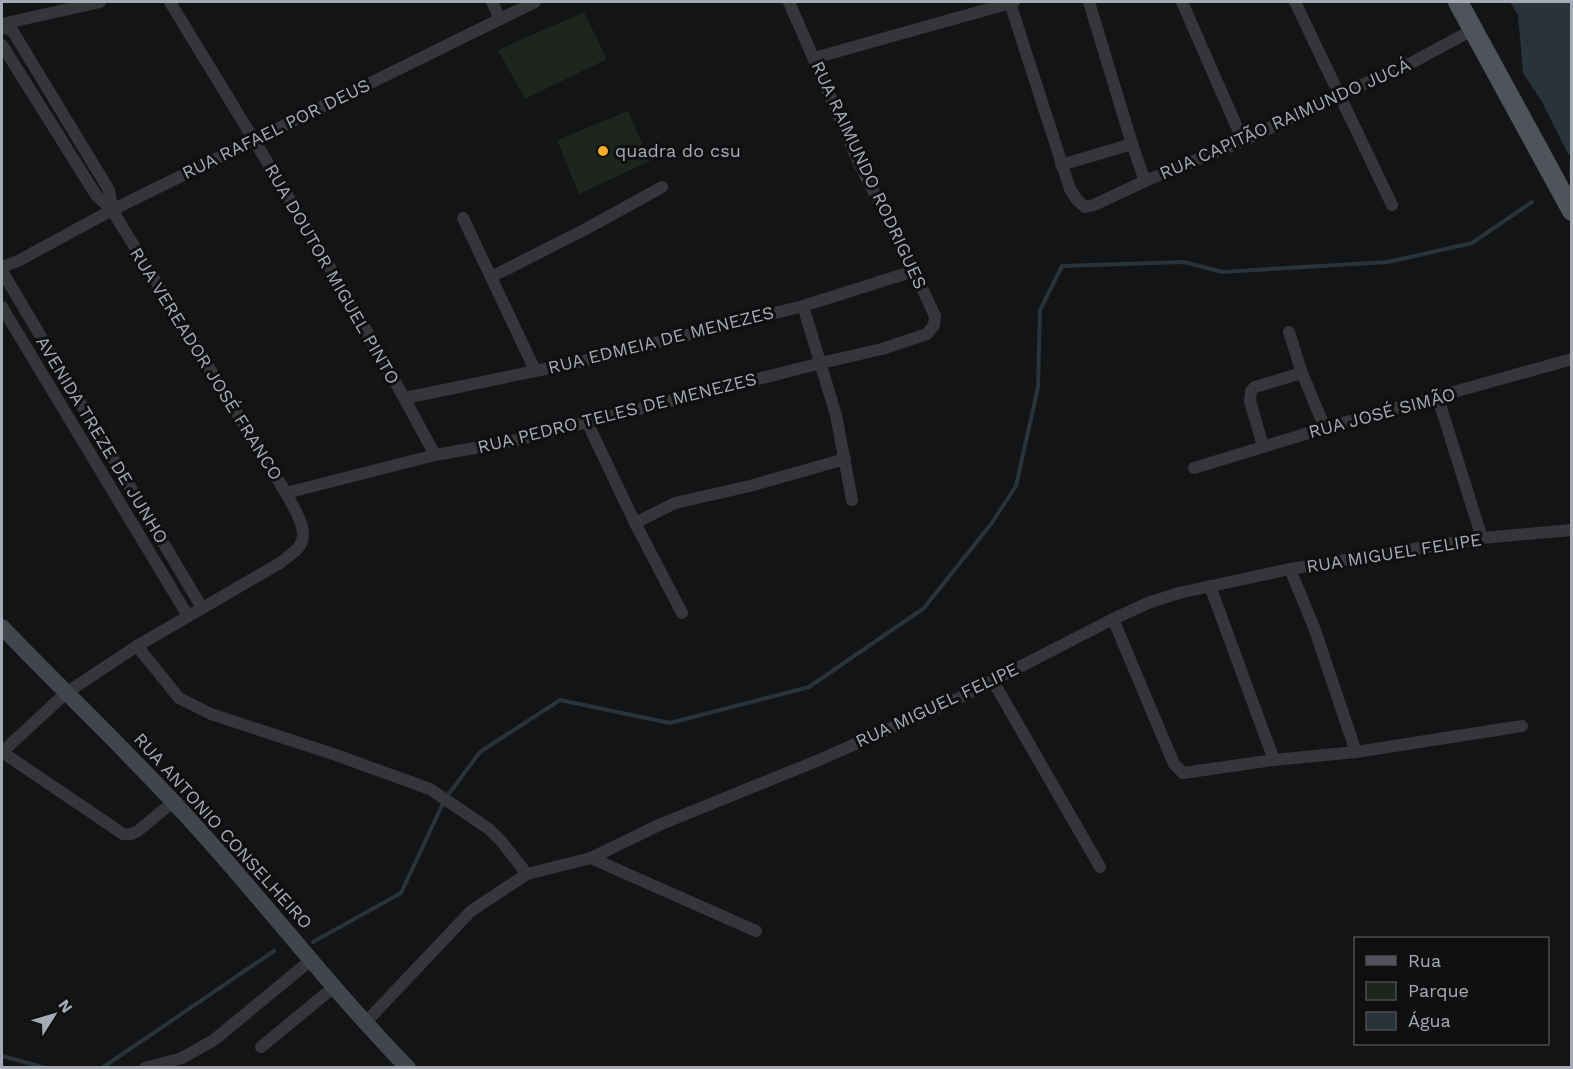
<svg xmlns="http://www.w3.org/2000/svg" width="1573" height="1069" viewBox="0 0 1573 1069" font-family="'Work Sans',sans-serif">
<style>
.green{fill:#1d251e}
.water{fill:#29333a}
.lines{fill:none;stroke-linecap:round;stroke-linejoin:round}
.stream{stroke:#29333a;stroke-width:4}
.street{stroke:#34363a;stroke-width:12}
.secondary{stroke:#42454b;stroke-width:16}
.primary{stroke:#50535a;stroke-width:20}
.poi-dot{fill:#f8ac28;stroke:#0f0f10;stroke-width:2}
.labels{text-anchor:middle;stroke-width:6;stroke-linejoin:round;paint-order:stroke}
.street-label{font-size:18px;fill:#a5abb6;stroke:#0f0f10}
.poi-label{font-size:18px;fill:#a5abb6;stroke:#0f0f10;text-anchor:start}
</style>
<rect width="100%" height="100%" fill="#131415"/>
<g class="green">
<path d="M584 12 607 59 525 99 498 50Z"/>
<path d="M628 111 650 161 579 194 557 140Z"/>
</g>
<path class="water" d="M1510 2H1571V155L1568 154 1542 102 1523 73 1518 15Z"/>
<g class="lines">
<g class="stream">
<path d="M1571 176 1572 156"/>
<path d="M313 942 401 893 445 799 480 752 560 700 670 723 809 687 924 608 991 524 1016 486 1038 387 1040 310 1062 266 1184 262 1222 272 1388 262 1472 243 1532 202"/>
<path d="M2 1056 46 1068"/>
<path d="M102 1068 274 951"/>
</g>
<g class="street">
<path d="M170 2C261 151 353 301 435 455"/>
<path d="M492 2 500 19"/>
<path d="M1089 2 1132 144 1145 181"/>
<path d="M1182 2 1243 141"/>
<path d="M1295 2 1392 205"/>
<path d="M1010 3 1070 189 1077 200 1085 207 1094 205 1145 181 1243 141 1340 94 1402 68 1474 29"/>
<path d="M2 24 100 2"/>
<path d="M2 27 12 30 109 190 112 210"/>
<path d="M2 45 96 195 112 210 286 493C293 507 311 532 299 547 294 553 286 558 280 563L137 646 66 693 2 752"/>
<path d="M814 58 1014 2"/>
<path d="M1061 165 1132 144"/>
<path d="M463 218 535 370"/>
<path d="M2 267 18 261 112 210 535 2"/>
<path d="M2 271 202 608"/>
<path d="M491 277 584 230 662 187"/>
<path d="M803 306 836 415 852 500"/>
<path d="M2 307 188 616"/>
<path d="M1289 332 1302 373 1325 428"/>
<path d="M405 398 579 362 803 306 914 271"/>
<path d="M1438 398 1482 538"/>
<path d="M587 422 635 523 682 613"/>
<path d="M1263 446 1250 401 1251 391 1255 387 1302 373"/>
<path d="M1194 468 1325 428 1572 359"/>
<path d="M286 493 435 455 509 442 821 363 882 349 927 334 934 325 935 316 914 271 860 165 789 2"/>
<path d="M635 523 675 503 750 486 845 459"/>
<path d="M1290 569 1315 630 1356 752"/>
<path d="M1210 586 1274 760"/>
<path d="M1113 619 1174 764 1183 773 1274 760 1356 752 1522 726"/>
<path d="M137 646 179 698 211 714 336 755 430 789 489 829 501 841 527 874"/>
<path d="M993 681 1100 867"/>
<path d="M2 752 123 834H131L138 831 174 801"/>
<path d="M591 858 756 931"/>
<path d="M365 1023 471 911 527 874 591 858 659 825 819 760 957 699 1113 619 1148 603 1179 593 1290 569 1482 538 1572 530"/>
<path d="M261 1047 334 987"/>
<path d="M145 1068 182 1058 214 1040 311 960"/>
</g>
<path class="secondary" d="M2 627C68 696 138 761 201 832 271 910 335 993 408 1068"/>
<path class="primary" d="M1458 2 1572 211"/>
</g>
<circle class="poi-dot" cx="603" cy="151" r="6"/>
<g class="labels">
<g class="street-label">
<text transform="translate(1285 119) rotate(-24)" y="6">RUA CAPITÃO RAIMUNDO JUCÁ</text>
<text transform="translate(276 129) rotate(-26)" y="6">RUA RAFAEL POR DEUS</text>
<text transform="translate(869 175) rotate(65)" y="6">RUA RAIMUNDO RODRIGUES</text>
<text transform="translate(332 274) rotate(60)" y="6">RUA DOUTOR MIGUEL PINTO</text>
<text transform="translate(661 340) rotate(-14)" y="6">RUA EDMEIA DE MENEZES</text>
<text transform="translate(206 364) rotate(58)" y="6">RUA VEREADOR JOSÉ FRANCO</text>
<text transform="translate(617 413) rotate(-14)" y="6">RUA PEDRO TELES DE MENEZES</text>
<text transform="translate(1382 413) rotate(-15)" y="6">RUA JOSÉ SIMÃO</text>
<text transform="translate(102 440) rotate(59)" y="6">AVENIDA TREZE DE JUNHO</text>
<text transform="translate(1394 553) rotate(-9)" y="6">RUA MIGUEL FELIPE</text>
<text transform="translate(937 705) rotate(-25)" y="6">RUA MIGUEL FELIPE</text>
<text transform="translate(223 831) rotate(48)" y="6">RUA ANTONIO CONSELHEIRO</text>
</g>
<g class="poi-label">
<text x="615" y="157">quadra do csu</text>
</g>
</g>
<rect width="1573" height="1069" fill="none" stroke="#a5abb6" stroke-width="6"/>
<rect x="1354" y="937" width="195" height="108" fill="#0f0f10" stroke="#4b4d52" stroke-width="1.5"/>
<rect x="1366" y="956" width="30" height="9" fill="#50535a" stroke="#4b4d52" stroke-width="1.5"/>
<text x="1408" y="967" font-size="18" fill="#a5abb6">Rua</text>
<rect x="1366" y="982" width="30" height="18" fill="#1d251e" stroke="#4b4d52" stroke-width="1.5"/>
<text x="1408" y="997" font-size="18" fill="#a5abb6">Parque</text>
<rect x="1366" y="1012" width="30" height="18" fill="#29333a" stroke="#4b4d52" stroke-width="1.5"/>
<text x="1408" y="1027" font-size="18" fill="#a5abb6">Água</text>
<g transform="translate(54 1015) rotate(53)" stroke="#0f0f10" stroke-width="4.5" paint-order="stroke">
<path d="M0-4.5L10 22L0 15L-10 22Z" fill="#a5abb6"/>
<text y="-9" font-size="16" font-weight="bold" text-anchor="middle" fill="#a5abb6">N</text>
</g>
</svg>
